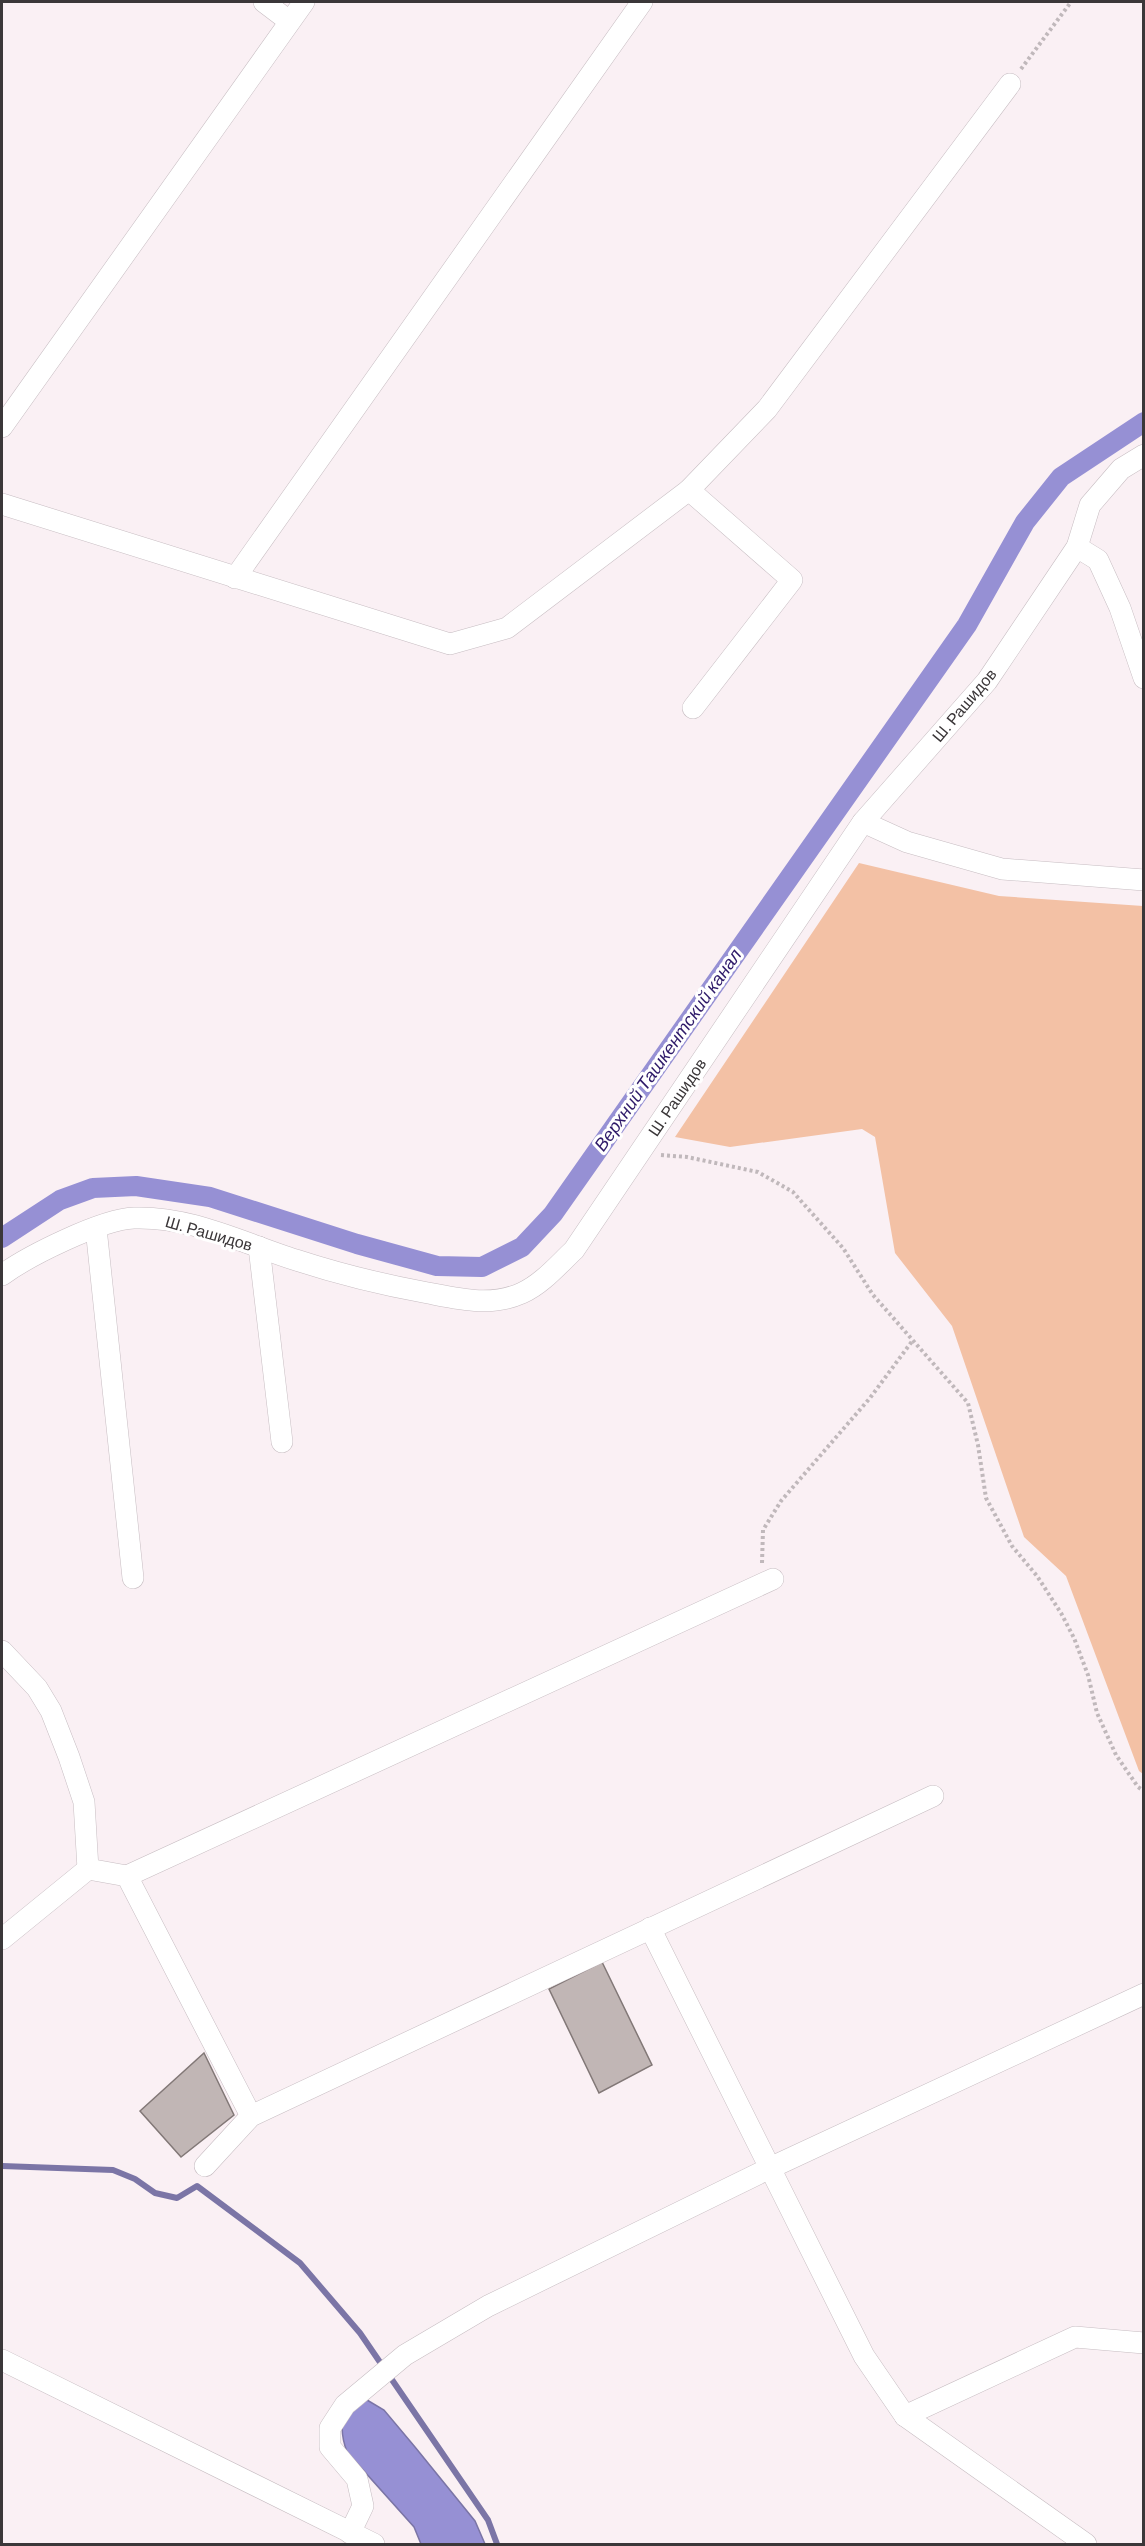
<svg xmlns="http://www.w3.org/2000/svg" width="1145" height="2546" viewBox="0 0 1145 2546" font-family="Barlow,sans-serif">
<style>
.green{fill:#f3c1a5}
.water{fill:#9690d4;stroke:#7b75a6;stroke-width:1.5}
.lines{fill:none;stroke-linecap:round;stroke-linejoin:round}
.stream{stroke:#7b75a6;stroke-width:6}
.canal{stroke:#9690d4;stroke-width:20}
.building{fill:#c1b6b5;stroke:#827877;stroke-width:1.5}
.street-casing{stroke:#c7bdc2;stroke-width:22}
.path{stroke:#c0b8bb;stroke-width:4;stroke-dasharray:3 3;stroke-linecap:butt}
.street{stroke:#fff;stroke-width:21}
.labels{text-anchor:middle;stroke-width:6;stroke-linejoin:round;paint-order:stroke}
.street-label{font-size:16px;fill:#3b3739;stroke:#fff}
.water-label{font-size:18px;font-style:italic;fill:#2e1a69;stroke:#fff}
</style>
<rect width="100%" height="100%" fill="#faf0f4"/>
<path class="green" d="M859 863 999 896 1143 906V1774L1139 1771 1066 1576 1024 1537 952 1326 895 1253 875 1137 862 1129 730 1147 675 1137Z"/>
<path class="water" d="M367 2400 384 2410 415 2447 475 2521 485 2544H421L414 2527 347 2452C338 2427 340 2410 367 2400Z"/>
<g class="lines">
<path class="stream" d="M2 2166 113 2170 135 2179 155 2193 177 2198 197 2186 300 2263 360 2333 488 2520 497 2544"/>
<path class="canal" d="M2 1238 60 1200 93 1188 136 1186 210 1197 357 1244 437 1266 482 1267 522 1247 553 1214 967 625 1025 522 1061 477 1144 422"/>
</g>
<g class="building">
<path d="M602 1962 652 2065 599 2093 549 1989Z"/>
<path d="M204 2053 234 2115 181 2157 140 2111Z"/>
</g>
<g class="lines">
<g class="street-casing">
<g id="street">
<path d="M264 2 289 21"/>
<path d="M2 427 304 2"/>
<path d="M689 490 792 580 693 708"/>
<path d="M2 504 450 644 507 628 689 490 767 409 1010 84"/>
<path d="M1077 547 1098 560 1120 608 1144 678"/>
<path d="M235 578 642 2"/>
<path d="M863 822 907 842 1002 869 1144 880"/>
<path d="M96 1228 133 1578"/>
<path d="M259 1247 282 1442"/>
<path d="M2 1275C28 1256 102 1219 134 1218 191 1216 242 1243 296 1260 339 1274 384 1285 428 1293 459 1299 491 1307 522 1293 542 1284 558 1265 574 1250L863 822 987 681 1077 547 1090 505 1121 469 1144 455"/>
<path d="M2 1651 37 1688 51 1711 69 1757 84 1802 88 1869 127 1876 251 2116"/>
<path d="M127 1876 773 1579"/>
<path d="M650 1928 864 2356 905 2416 1086 2544"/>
<path d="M2 1939 88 1869"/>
<path d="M205 2166 251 2116 933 1796"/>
<path d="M2 2360 374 2544"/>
<path d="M905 2416 1075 2337 1144 2343"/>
<path d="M350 2533 363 2506 357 2479 330 2447V2428L345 2405 405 2355 488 2306 770 2168 1144 1994"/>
</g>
</g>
<g class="path">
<path d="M1021 69 1071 2"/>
<path d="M661 1155 687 1157 758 1172 793 1192 843 1248 873 1295 968 1403 978 1445 986 1498 1012 1546 1037 1576 1061 1613 1074 1638 1088 1675 1097 1713 1116 1755 1138 1787 1144 1791"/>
<path d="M762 1563 763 1530 781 1501 870 1398 913 1340"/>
</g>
<use href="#street" class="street"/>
</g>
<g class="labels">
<g class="street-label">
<text transform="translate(964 705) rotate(-50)" y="6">Ш. Рашидов</text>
<text transform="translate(677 1097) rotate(-56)" y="6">Ш. Рашидов</text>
<text transform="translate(209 1233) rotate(16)" y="6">Ш. Рашидов</text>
</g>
<g class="water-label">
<text transform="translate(668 1050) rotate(-55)" y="6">Верхний Ташкентский канал</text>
</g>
</g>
<rect width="1145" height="2546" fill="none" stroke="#3b3739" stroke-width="6"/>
</svg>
